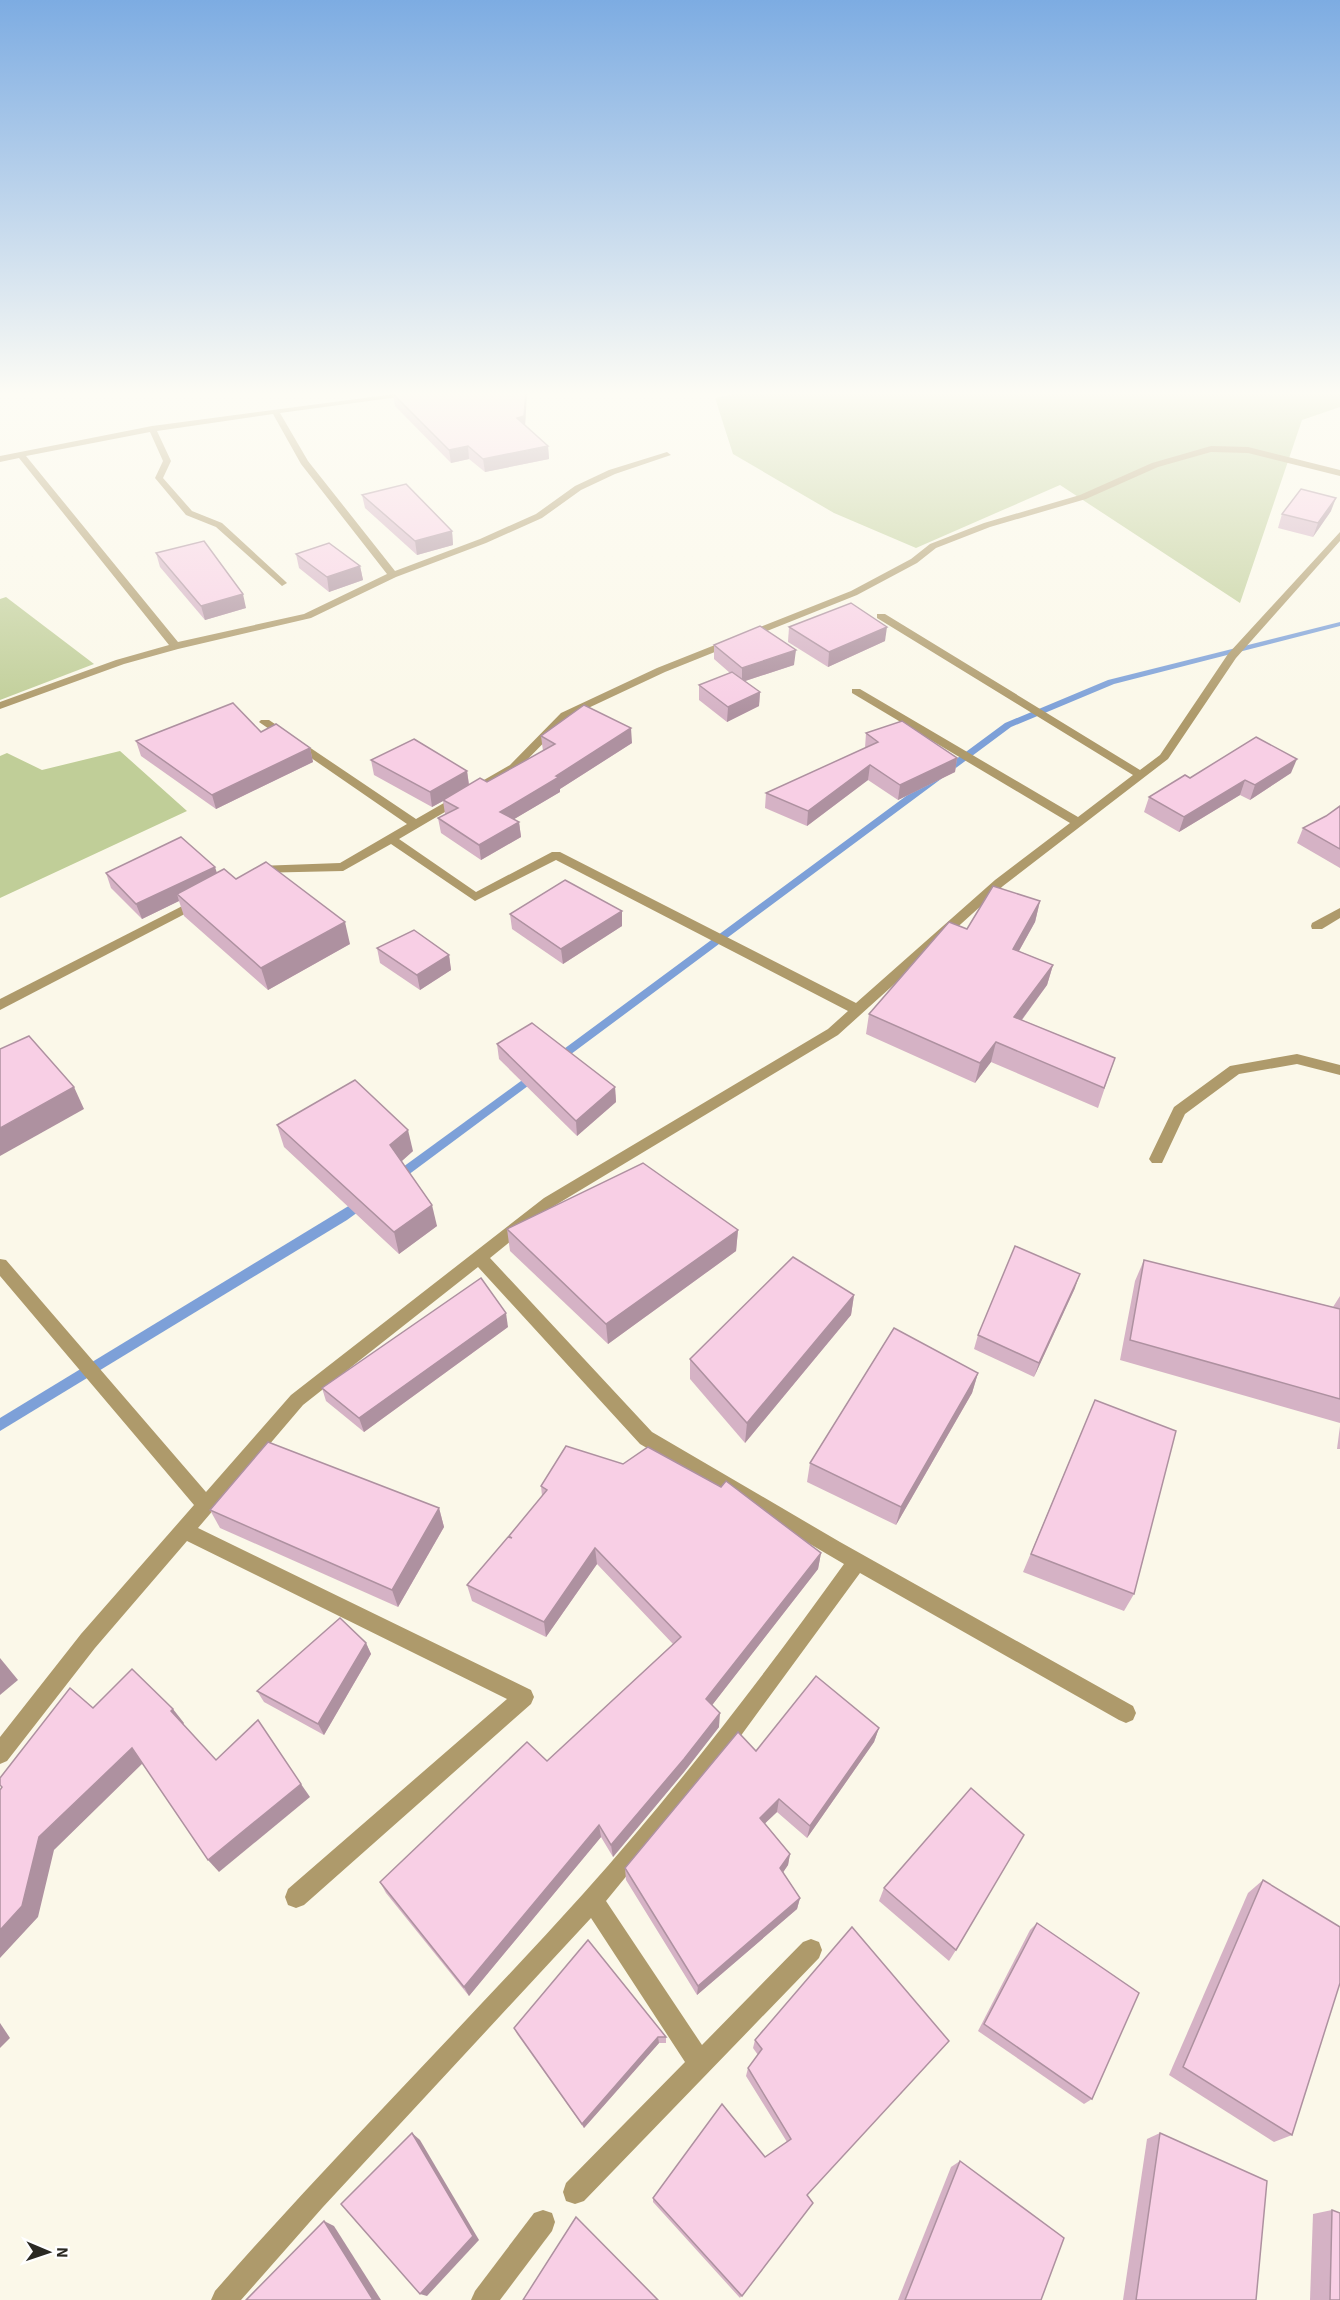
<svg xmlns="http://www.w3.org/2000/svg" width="1340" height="2300" viewBox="0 0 1340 2300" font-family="'Source Sans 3',sans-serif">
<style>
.green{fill:#c0ce98}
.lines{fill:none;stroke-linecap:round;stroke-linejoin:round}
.stream{fill:#7da0d8;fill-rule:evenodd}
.minor{fill:#ae9a6b;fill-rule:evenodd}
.wall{fill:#d5b2c5}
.shaded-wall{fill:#ae91a0}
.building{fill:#f8cfe5;stroke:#ae91a0;stroke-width:1.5}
</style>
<rect width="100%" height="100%" fill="#fbf8e9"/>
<g class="green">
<path d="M738 393H1340V407L1302 420 1240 603 1060 485 916 548 834 513 733 454 715 398Z"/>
<path d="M6 597 94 664 0 700V599Z"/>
<path d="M120 751 187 811 0 898V756L7 753 42 770Z"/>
</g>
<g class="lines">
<g class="stream">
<path d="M1340 622V626L1114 684 1011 727 559 1063 555 1064 549 1060 1005 723 1108 680Z"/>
<path d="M536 1070 542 1074 540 1077 400 1181H392L390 1178 392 1175Z"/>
<path d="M365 1196 369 1198 371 1201 369 1204 347 1220 0 1431V1418Z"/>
</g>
<g class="minor">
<path d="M402 393H428L280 413 308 461 395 571 480 539 536 514 575 486 609 470 667 452 671 455 615 474 581 490 542 518 486 543 396 577 311 618 178 649 124 664 0 709V702L116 660 169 645 19 458 0 462V456L152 426ZM273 414 301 464 387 574 304 614 178 642 26 456 150 432 163 461 155 478 186 515 216 527 282 586 287 583 285 581 222 523 192 511 163 478 171 461 157 431Z"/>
<path d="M1211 446 1248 447 1340 470V476L1248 453 1211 452 1158 467 1086 499 990 527 936 548 917 563 857 595 665 672 569 717 518 769 399 839 476 892 552 852H560L856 1003 995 880 1070 823 852 693V689H860L1078 817 1133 775 877 618V614H885L1140 770 1160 755 1228 654 1340 532V541L1236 658 1168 759 1003 886 838 1035 554 1206 490 1258 652 1432 840 1542 1133 1706 1136 1713 1133 1720 1126 1723 1119 1720 860 1573 737 1741 606 1901 702 2045 803 1942 811 1939 819 1942 822 1950 819 1958 584 2201 575 2204 566 2201 563 2192 566 2183 685 2062 591 1918 323 2207 241 2300H211L215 2291C334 2155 462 2028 583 1894 677 1789 762 1678 844 1564L640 1444 478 1267 303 1405 198 1528 531 1690 534 1697 531 1704 304 1905 296 1908 288 1905 285 1897 288 1889 507 1699 187 1541 95 1648 7 1761 0 1764V1737L81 1634 194 1505 0 1276V1259L6 1260 206 1492 291 1395 544 1198 828 1029 848 1011 556 860 475 901 391 844 343 871 254 873 252 870 258 866 340 863 407 824 259 722 261 720H269L416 819 510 765 561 713 657 668 851 591 911 559 930 544 984 523 1080 495 1152 463Z"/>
<path d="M200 897 204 898V904L0 1010V999Z"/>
<path d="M1340 908V918L1322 929H1312L1311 926 1312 923Z"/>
<path d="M1297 1054 1340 1065V1075L1297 1064 1239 1074 1185 1114 1162 1163H1152L1149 1159 1174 1107 1230 1066Z"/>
<path d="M543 2210 552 2213 555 2222 552 2231 500 2300H471L475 2291 534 2213Z"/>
</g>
</g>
<g class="wall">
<path d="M393 394 525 426 548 446 549 459 485 472 469 459 451 463 395 406Z"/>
<path d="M362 495 452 531 453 545 417 555 365 508Z"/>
<path d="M1331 511 1313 537 1278 528 1282 514Z"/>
<path d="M156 553 246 608 205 620 160 567Z"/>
<path d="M296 554 360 566 363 580 329 592 299 568Z"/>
<path d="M789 627 885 641 828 667 788 642Z"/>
<path d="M714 645 794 665 745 681 760 692 759 706 727 722 699 700V685L730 673 714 659Z"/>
<path d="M866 733 957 758 955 772 898 800 868 780 807 826 765 808 766 793 865 748Z"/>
<path d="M541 736 632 743 560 789V792L514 819 519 822 521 837 481 860 441 833 438 818 445 814 443 801 432 807 374 775 371 760 467 771 469 784 487 782 543 751Z"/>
<path d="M136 741 310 748 313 762 216 809 141 756Z"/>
<path d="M1291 773 1250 800 1240 795 1179 832 1144 812 1149 797 1190 778Z"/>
<path d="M1340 806V868L1297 843 1303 828 1326 816Z"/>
<path d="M106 873H217L236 879 350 944 268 990 184 916 179 901 142 919 111 888Z"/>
<path d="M1040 901 1035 922 1019 951 1053 965 1047 985 1022 1020 1115 1058 1098 1108 991 1062 975 1083 866 1034 869 1014 967 929Z"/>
<path d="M622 911V926L563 964 512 929 510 914Z"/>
<path d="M377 948 449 955 451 970 420 990 380 963Z"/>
<path d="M497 1044 615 1087 616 1102 577 1136 499 1059Z"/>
<path d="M277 1125 413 1151 402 1161 437 1226 399 1254 284 1147Z"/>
<path d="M507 1229 738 1230 736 1251 608 1344 510 1251Z"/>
<path d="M1144 1260 1333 1307 1340 1296V1423L1120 1360 1135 1281Z"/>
<path d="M1075 1288 1034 1377 974 1349 978 1335Z"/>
<path d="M854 1295 851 1315 745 1443 690 1379V1359Z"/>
<path d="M508 1327 364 1432 326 1401 322 1388Z"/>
<path d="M978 1373 972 1393 896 1525 807 1482 810 1463Z"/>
<path d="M1095 1400 1134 1594 1124 1611 1023 1572Z"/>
<path d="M1340 1426V1449H1337Z"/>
<path d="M541 1486 821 1553 818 1569 712 1705 719 1727 684 1772 613 1857 601 1837 469 1996 386 1893 380 1882 547 1761 673 1644 597 1564 546 1637 472 1601 467 1585 509 1537V1536L542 1496Z"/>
<path d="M439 1508 444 1527 398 1607 220 1528 210 1510Z"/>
<path d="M366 1643 371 1654 324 1735 264 1702 257 1691Z"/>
<path d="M879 1728 874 1742 807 1838 777 1812 765 1823 790 1854 788 1865 783 1872 800 1898 797 1909 697 1995 626 1880 625 1868 756 1751Z"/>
<path d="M1263 1880 1292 2135 1274 2142 1169 2075 1248 1893Z"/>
<path d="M884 1888 956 1950 949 1961 879 1901Z"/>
<path d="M1037 1923 1092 2099 1084 2104 978 2031 1030 1930Z"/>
<path d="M852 1927 807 2196 740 2298 653 2202V2198L765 2157 787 2142 746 2076 748 2068 758 2055 753 2048 755 2040Z"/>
<path d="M514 2028 666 2037V2043H659L584 2128 517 2034Z"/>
<path d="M1160 2133 1256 2300H1123L1147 2139Z"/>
<path d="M960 2161 1041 2300H898L951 2167Z"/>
<path d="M1332 2210 1340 2300H1310L1313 2214Z"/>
</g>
<g class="shaded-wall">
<path d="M526 393H527L525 429 517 418Z"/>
<path d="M468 446 469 459 451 463 449 450Z"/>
<path d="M548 446 549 459 485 472 483 459Z"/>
<path d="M1336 498 1331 511 1313 537 1318 523Z"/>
<path d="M452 531 453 545 417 555 415 541Z"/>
<path d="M360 566 363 580 329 592 327 577Z"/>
<path d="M243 594 246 608 205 620 201 606Z"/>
<path d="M887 627 885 641 828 667 829 652Z"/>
<path d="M796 650 794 665 742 682V668Z"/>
<path d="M760 692 759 706 727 722 728 707Z"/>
<path d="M631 728 632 743 560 789V792L501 827 500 812Z"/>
<path d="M310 748 313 762 216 809 212 795Z"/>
<path d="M957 758 955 772 898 800 900 785Z"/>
<path d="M1297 759 1291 773 1250 800 1255 785Z"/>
<path d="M870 765 868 780 807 826 808 811Z"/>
<path d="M467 771 469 786 443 800V801L432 807 430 792Z"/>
<path d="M1245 780 1240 795 1179 832 1184 817Z"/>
<path d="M519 822 521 837 481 860 479 845Z"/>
<path d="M215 867 220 882 177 894 179 901 142 919 136 904Z"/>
<path d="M1040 901 1035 922 1009 969 1013 949Z"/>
<path d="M622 911V926L563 964 561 949Z"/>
<path d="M345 922 350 944 268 990 261 968Z"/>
<path d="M449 955 451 970 420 990 417 975Z"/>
<path d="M1053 965 1047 985 1009 1037 1014 1017Z"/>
<path d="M996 1042 991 1062 975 1083 980 1063Z"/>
<path d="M74 1087 84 1109 0 1156V1128Z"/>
<path d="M615 1087 616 1102 577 1136 576 1121Z"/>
<path d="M408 1130 413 1151 395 1167 390 1145Z"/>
<path d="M432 1205 437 1226 399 1254 394 1232Z"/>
<path d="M738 1230 736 1251 608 1344 606 1324Z"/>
<path d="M1080 1274 1075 1288 1034 1377 1039 1363Z"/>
<path d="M854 1295 851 1315 745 1443 747 1423Z"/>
<path d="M506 1313 508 1327 364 1432 359 1418Z"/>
<path d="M978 1373 972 1393 896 1525 901 1507Z"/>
<path d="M439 1508 444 1527 398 1607 392 1590Z"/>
<path d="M595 1548 597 1564 546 1637 544 1622Z"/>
<path d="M821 1553 818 1569 706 1713V1699Z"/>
<path d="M366 1643 371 1654 324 1735 318 1724Z"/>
<path d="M0 1658 18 1680 0 1695Z"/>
<path d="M173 1709 184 1723 182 1726 171 1711Z"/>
<path d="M720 1713 719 1727 684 1772 613 1857 611 1845Z"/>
<path d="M879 1728 874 1742 807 1838 810 1826Z"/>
<path d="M132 1748 144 1762 54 1850 38 1917 0 1958V1930L39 1837Z"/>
<path d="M301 1784 310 1797 219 1872 208 1860Z"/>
<path d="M779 1799 777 1812 758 1830 760 1818Z"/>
<path d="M599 1825 601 1837 469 1996 464 1987Z"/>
<path d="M790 1854 788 1865 778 1880 780 1868Z"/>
<path d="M800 1898 797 1909 697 1995 698 1986Z"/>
<path d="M0 2023 10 2038 0 2048Z"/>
<path d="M658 2037 659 2043 584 2128 582 2124Z"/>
<path d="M412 2133 420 2140 479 2240 427 2296 420 2294Z"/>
<path d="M324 2221 334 2226 381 2300H373Z"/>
</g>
<g class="building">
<path d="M398 393H526L524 416 517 418 548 446 483 459 468 446 449 450 393 394Z"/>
<path d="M406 484 452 531 415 541 362 495Z"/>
<path d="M1301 489 1336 498 1318 523 1282 514Z"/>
<path d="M204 541 243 594 201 606 156 553Z"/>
<path d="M329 543 360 566 327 577 296 554Z"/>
<path d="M851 603 887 627 829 652 789 627Z"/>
<path d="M760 626 796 650 742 668 714 645Z"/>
<path d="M732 672 760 692 728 707 699 685Z"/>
<path d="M233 703 261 732 276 724 310 748 212 795 136 741Z"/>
<path d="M584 705 631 728 556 776 559 777 500 812 519 822 479 845 438 818 458 808 443 800 480 778 487 782 555 744 541 736Z"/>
<path d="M902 721 957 758 900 785 870 765 808 811 766 793 878 742 866 733Z"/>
<path d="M1256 737 1297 759 1255 785 1245 780 1184 817 1149 797 1185 775 1190 778Z"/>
<path d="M414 739 467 771 430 792 371 760Z"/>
<path d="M1340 806V849L1303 828 1326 816Z"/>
<path d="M181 837 215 867 136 904 106 873Z"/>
<path d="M266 862 345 922 261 968 177 894 224 869 236 879Z"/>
<path d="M565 880 622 911 561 949 510 914Z"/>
<path d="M993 886 1040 901 1013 949 1053 965 1014 1017 1115 1058 1104 1088 996 1042 980 1063 869 1014 949 922 967 929Z"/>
<path d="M414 930 449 955 417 975 377 948Z"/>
<path d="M532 1023 615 1087 576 1121 497 1044Z"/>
<path d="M29 1036 74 1087 0 1128V1049Z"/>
<path d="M355 1080 408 1130 390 1145 432 1205 394 1232 277 1125Z"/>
<path d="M643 1163 738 1230 606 1324 507 1229Z"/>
<path d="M1015 1246 1080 1274 1039 1363 978 1335Z"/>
<path d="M793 1257 854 1295 747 1423 690 1359Z"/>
<path d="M1144 1260 1340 1309V1399L1130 1340Z"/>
<path d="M481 1278 506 1313 359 1418 322 1388Z"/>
<path d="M894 1328 978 1373 901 1507 810 1463Z"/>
<path d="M1095 1400 1176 1431 1134 1594 1031 1554Z"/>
<path d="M268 1442 439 1508 392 1590 210 1510Z"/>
<path d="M566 1446 623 1464 648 1447 721 1487 726 1481 821 1553 706 1699 720 1713 684 1759 611 1845 599 1825 464 1987 380 1882 527 1742 547 1761 681 1637 595 1548 544 1622 467 1585 508 1537 512 1538 509 1536 547 1490 541 1486Z"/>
<path d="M340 1618 366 1643 318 1724 257 1691Z"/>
<path d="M132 1669 173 1709 171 1711 216 1760 258 1720 301 1784 208 1860 132 1748 39 1837 22 1906 0 1930V1790L2 1787 0 1785V1778L70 1688 93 1708Z"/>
<path d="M816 1676 879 1728 810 1826 779 1799 760 1818 790 1854 780 1868 800 1898 698 1986 625 1868 738 1732 756 1751Z"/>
<path d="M971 1788 1024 1835 956 1950 884 1888Z"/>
<path d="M1263 1880 1340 1927V1983L1292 2135 1183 2067Z"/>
<path d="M1037 1923 1139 1993 1092 2099 984 2024Z"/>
<path d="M852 1927 949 2041 807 2195 813 2203 742 2296 653 2198 722 2104 765 2157 791 2139 748 2068 762 2049 755 2040Z"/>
<path d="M588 1940 666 2037H658L582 2124 514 2028Z"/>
<path d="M412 2133 473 2236 420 2294 341 2204Z"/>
<path d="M1160 2133 1267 2181 1256 2300H1136Z"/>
<path d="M960 2161 1064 2238 1041 2300H905Z"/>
<path d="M1332 2210 1340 2213V2300H1330Z"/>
<path d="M576 2217 658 2300H523Z"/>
<path d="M324 2221 373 2300H246Z"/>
</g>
<linearGradient id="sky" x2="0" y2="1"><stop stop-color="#7dace2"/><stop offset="0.55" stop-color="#fdfcf5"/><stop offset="1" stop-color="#fdfcf5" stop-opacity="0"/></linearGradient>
<rect width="1340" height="715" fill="url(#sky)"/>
<g transform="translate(48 2252) rotate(92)" stroke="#ffffff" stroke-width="4.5" paint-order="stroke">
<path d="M0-4.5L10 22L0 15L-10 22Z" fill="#2a2923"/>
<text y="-9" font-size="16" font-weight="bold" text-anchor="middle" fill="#2a2923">N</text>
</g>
</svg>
